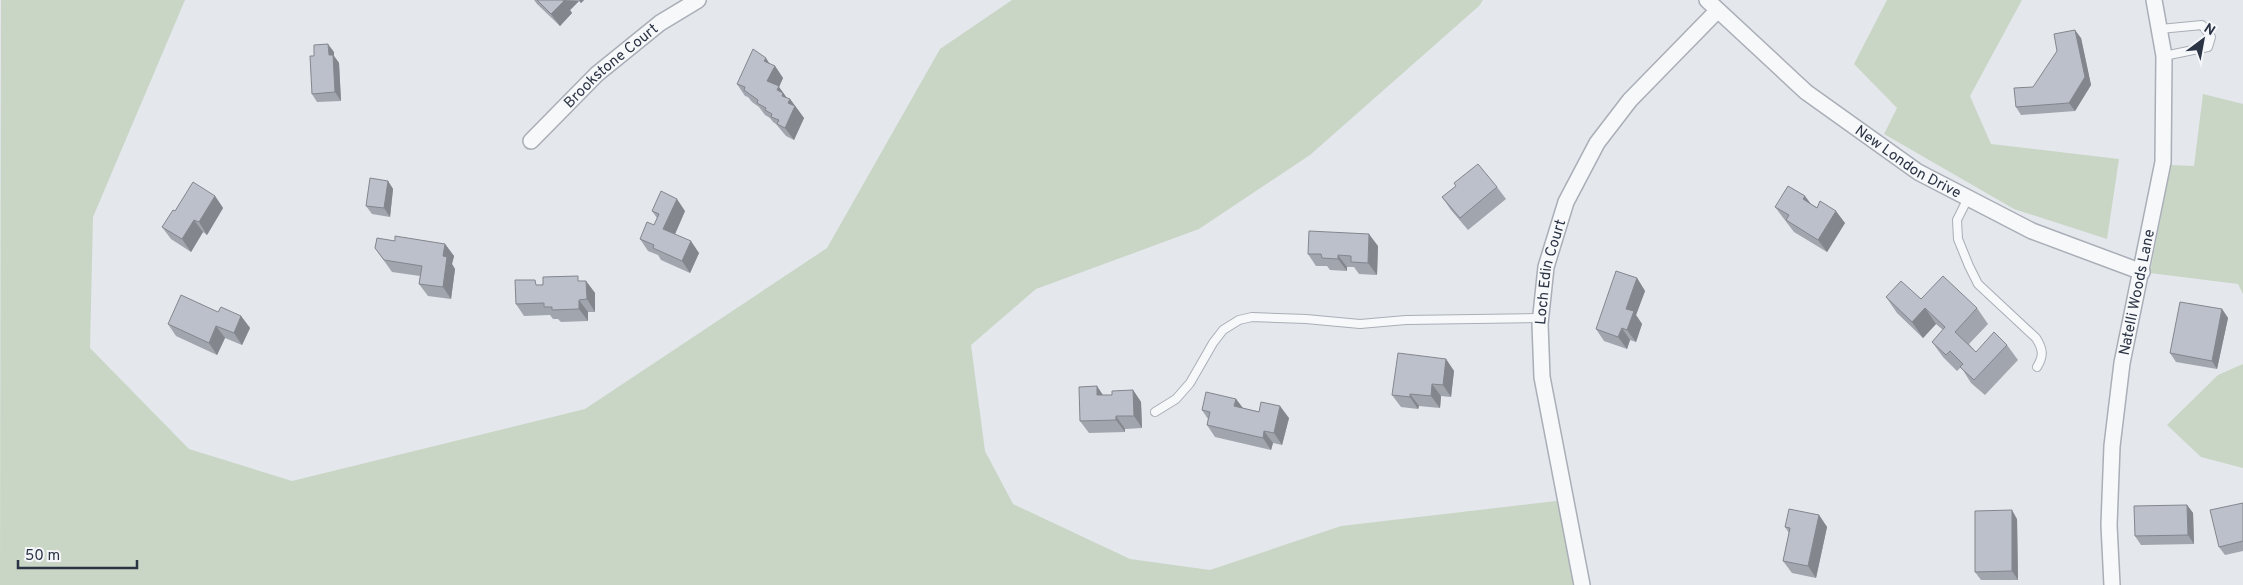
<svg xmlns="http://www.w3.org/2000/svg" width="2243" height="585" viewBox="0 0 2243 585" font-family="Overpass,sans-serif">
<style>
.green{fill:#c9d6c5}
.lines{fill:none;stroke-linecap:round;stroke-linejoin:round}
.lane-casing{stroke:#a9aeb7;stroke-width:10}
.street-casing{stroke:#a9aeb7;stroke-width:18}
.lane{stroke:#f7f8fa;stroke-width:8}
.street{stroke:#f7f8fa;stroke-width:15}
.wall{fill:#a1a5ae}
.shaded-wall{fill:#83868d}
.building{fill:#bbc0ca;stroke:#83868d}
.labels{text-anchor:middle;stroke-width:5;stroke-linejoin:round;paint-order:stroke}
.street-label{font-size:15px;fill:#2b3445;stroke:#f4f6f9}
</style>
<rect width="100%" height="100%" fill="#e4e7ec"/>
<g class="green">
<path d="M1 0H185L93 217 90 348 189 449 292 481 585 409 827 248 940 49 1012 0H1483L1479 6 1310 155 1199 229 1036 289 971 345 985 451 1013 504 1130 559 1210 570 1341 526 1565 500 1582 585H0Z"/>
<path d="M1887 0H2022L1970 96 1991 144 2119 159 2107 239 2014 209 1884 134 1897 108 1854 64Z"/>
<path d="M2203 94 2243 104V294L2238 284 2150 273 2171 165 2194 166Z"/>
<path d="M2243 364V468L2201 457 2167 425 2218 375Z"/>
</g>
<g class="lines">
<g class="lane-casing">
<g id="lane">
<path d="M2160 29 2202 25 2211 37 2208 47 2164 56"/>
<path d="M1968 198 1957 220 1958 239 1969 266 1978 284 2036 338C2043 349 2044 356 2037 367"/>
<path d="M1155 412 1176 399 1190 383 1213 343 1223 330 1239 320 1252 317 1306 319 1360 324 1406 320 1540 318"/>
</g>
</g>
<g class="street-casing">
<g id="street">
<path id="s1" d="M1707 0 1806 92 1918 172 2032 231 2142 272"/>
<path id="s2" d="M531 141 597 74 660 23 698 0"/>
<path id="s3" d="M1582 585 1542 377 1540 324 1546 267 1566 202 1597 143 1630 100 1717 11"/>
<path id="s4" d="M2112 585 2109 525 2112 446 2122 363 2163 162 2164 56 2154 0"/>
</g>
</g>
<use href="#lane" class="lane"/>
<use href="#street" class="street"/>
</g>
<g class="wall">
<path d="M534 0H584L581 3 579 1 570 10 572 13 560 26 537 4Z"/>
<path d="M2081 38 2091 85 2075 111 2021 115 2016 107 2033 87Z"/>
<path d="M334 52V56L339 63 341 101 317 102 312 94Z"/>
<path d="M770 64 775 66 783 78 779 87 787 98 790 99 804 118 794 140 786 136 776 124 773 122 770 118 765 115 759 107 752 102 748 97 745 96 737 84Z"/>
<path d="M388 181 393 189 390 217 372 214 366 206Z"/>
<path d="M1456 186 1497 187 1506 199 1468 230 1451 210 1442 197Z"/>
<path d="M215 196 223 208 207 235 203 232 191 252 171 239 162 227 175 211Z"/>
<path d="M1811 204 1845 223 1827 252 1794 232 1775 207Z"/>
<path d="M652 211H685L675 234 699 253 690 273 661 260 658 255 648 251 640 239 654 225 657 218Z"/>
<path d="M395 241 445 244 454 256 452 264 455 269 451 299 428 296 419 284 420 276 392 272 375 248Z"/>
<path d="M1378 246 1377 275 1359 274 1354 267H1347V271L1330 270 1327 266H1316L1308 254Z"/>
<path d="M1637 278 1645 291 1636 315 1642 324 1636 342 1630 340 1627 349 1604 341 1596 329Z"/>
<path d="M581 281H586L595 293V312H588V321L561 322 558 319H553L550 315 524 316 516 304 539 285Z"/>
<path d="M1886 297 1921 299 1977 308 1988 324 1969 344 1976 352 2007 345 2018 360 1985 395 1971 383 1961 367 1957 371 1943 357 1932 342 1943 330 1936 324 1923 338 1897 313Z"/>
<path d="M2222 309 2228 318 2217 369 2176 362 2170 353Z"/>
<path d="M241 316 250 328 242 345 225 338 217 355 176 336 168 324Z"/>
<path d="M1446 359 1454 371 1451 397 1441 396 1440 408 1419 406 1418 409 1401 407 1392 395Z"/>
<path d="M1133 390 1141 402 1142 428 1125 429V432L1089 433 1080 421 1103 395H1112Z"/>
<path d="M1236 399 1243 408 1289 418 1282 445 1273 443 1271 450 1215 437 1207 425 1208 419 1202 410Z"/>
<path d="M2243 503V551L2225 555 2219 547Z"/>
<path d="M2187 505 2193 513 2194 544 2141 545 2135 536Z"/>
<path d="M1819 515 1827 527 1816 578 1792 573 1783 561 1789 533 1785 527Z"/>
<path d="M2017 519 2018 580H1981L1975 572Z"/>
</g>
<g class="shaded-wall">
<path d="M562 0 579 1 570 10 572 13 560 26 551 14Z"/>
<path d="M579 0H584L581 3Z"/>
<path d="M2075 30 2081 38 2091 85 2075 111 2069 103Z"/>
<path d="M328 44 334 52V56L339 63 341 101 335 92 329 55Z"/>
<path d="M766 58 773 69 775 66 783 78 779 87 789 101 790 99 804 118 794 140 785 128 767 81 764 61Z"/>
<path d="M388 181 393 189 390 217 384 208Z"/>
<path d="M215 196 223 208 207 235 199 222Z"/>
<path d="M1805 196 1814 208 1803 199Z"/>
<path d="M677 199 685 211 672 241 663 229Z"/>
<path d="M1836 211 1845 223 1827 252 1818 240Z"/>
<path d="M194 220 203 232 191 252 182 239Z"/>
<path d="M1369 234 1378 246 1377 275 1368 263Z"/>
<path d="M691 241 699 253 690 273 682 261Z"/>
<path d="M445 244 454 256 452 264 455 269 451 299 443 287V256Z"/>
<path d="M1338 255 1347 267V271L1338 259Z"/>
<path d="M1637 278 1645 291 1636 315 1642 324 1636 342 1627 330 1626 309Z"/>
<path d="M586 281 595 293V312L587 299Z"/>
<path d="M579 300 588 312V321L579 309Z"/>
<path d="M1925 308 1936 324 1923 338 1912 322Z"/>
<path d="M2222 309 2228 318 2217 369 2212 361Z"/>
<path d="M241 316 250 328 242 345 234 333Z"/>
<path d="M216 326 225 338 217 355 209 343Z"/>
<path d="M1622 328 1630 340 1627 349 1618 337Z"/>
<path d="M1446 359 1454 371 1451 397 1443 385Z"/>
<path d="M1432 384 1441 396 1440 408 1431 396Z"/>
<path d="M1097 386 1105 398 1097 395Z"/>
<path d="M1133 390 1141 402 1142 428 1134 416Z"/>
<path d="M1410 394 1419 406 1418 409 1410 397Z"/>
<path d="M1236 399 1245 411 1234 406Z"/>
<path d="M1280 406 1289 418 1282 445 1274 433Z"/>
<path d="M1116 416 1125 429V432L1116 420Z"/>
<path d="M1264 431 1273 443 1271 450 1263 438Z"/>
<path d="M2187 505 2193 513 2194 544 2188 535Z"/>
<path d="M2012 510 2017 519 2018 580 2012 571Z"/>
<path d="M1819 515 1827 527 1816 578 1808 566Z"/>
</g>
<g class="building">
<path d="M537 0H563L564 1 551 14Z"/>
<path d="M2075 30 2085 77 2069 103 2016 107 2014 88 2033 87 2057 51 2054 34Z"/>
<path d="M328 44 329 55H333L335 92 312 94 310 56H314V45Z"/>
<path d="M753 49 766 58 764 61 775 66 767 81 779 86 777 90 783 93 782 96 790 99 788 103 795 106 785 128 777 124 779 120 771 117 772 114 765 110 766 108 757 103 758 100 744 90 745 87 737 84Z"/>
<path d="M1478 164 1497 187 1460 218 1442 197 1456 186 1454 183Z"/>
<path d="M370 178 388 181 384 208 366 206Z"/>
<path d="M193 182 215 196 199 222 194 220 182 239 162 227 173 210 175 211Z"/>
<path d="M1788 186 1805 196 1803 199 1817 208 1820 201 1836 211 1818 240 1786 220 1789 215 1775 207Z"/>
<path d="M661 191 677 199 663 229 691 241 682 261 653 248 654 245 640 239 647 222 654 225 659 214 652 211Z"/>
<path d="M1309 231 1369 234 1368 263 1351 262V256L1338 255V259L1322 258 1321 254H1308Z"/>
<path d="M395 236 445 244 443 256 447 257 443 287 419 284 422 266 384 260 375 248 377 238 395 241Z"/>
<path d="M1616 271 1637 278 1626 309 1634 311 1627 330 1622 328 1618 337 1596 329Z"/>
<path d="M578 276V281H586L587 299 579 300V309L552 310V307H544V303L516 304 515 280H535L536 285H543V277Z"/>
<path d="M1943 276 1977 308 1955 332 1976 352 1994 332 2007 345 1974 380 1960 367 1963 364 1950 351 1946 355 1932 342 1945 327 1925 308 1912 322 1886 297 1901 281 1921 299Z"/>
<path d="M181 295 218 312 221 307 241 316 234 333 216 326 209 343 168 324Z"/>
<path d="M2180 302 2222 309 2212 361 2170 353Z"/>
<path d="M1398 353 1446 359 1443 385 1432 384 1431 396 1410 394V397L1392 395Z"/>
<path d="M1097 386V395H1112V391L1133 390 1134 416H1116V420L1080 421 1079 387Z"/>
<path d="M1206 392 1236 399 1234 406 1259 412 1261 402 1280 406 1274 433 1264 431 1263 438 1207 425 1210 412 1202 410Z"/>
<path d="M2243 503V541L2219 547 2210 510Z"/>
<path d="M2187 505 2188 535 2135 536 2134 506Z"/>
<path d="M1789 509 1819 515 1808 566 1783 561 1790 528 1785 527Z"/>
<path d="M2012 510V571L1975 572V511Z"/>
</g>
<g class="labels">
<g class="street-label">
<text dy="5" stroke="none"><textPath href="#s2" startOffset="110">Brookstone Court</textPath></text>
<text dy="5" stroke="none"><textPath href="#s1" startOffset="259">New London Drive</textPath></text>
<text dy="5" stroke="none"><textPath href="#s3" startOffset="318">Loch Edin Court</textPath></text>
<text dy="5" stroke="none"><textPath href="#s4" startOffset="295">Natelli Woods Lane</textPath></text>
</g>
</g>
<g transform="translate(2203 40) rotate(32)" stroke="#f4f6f9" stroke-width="4" paint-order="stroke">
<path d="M0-4L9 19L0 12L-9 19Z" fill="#2b3445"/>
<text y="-8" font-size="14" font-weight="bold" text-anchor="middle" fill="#2b3445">N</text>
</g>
<path d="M18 560v8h119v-8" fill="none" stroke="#2b3445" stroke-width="2.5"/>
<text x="25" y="560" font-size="15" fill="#2b3445" stroke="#f4f6f9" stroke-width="4" paint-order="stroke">50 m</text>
</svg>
